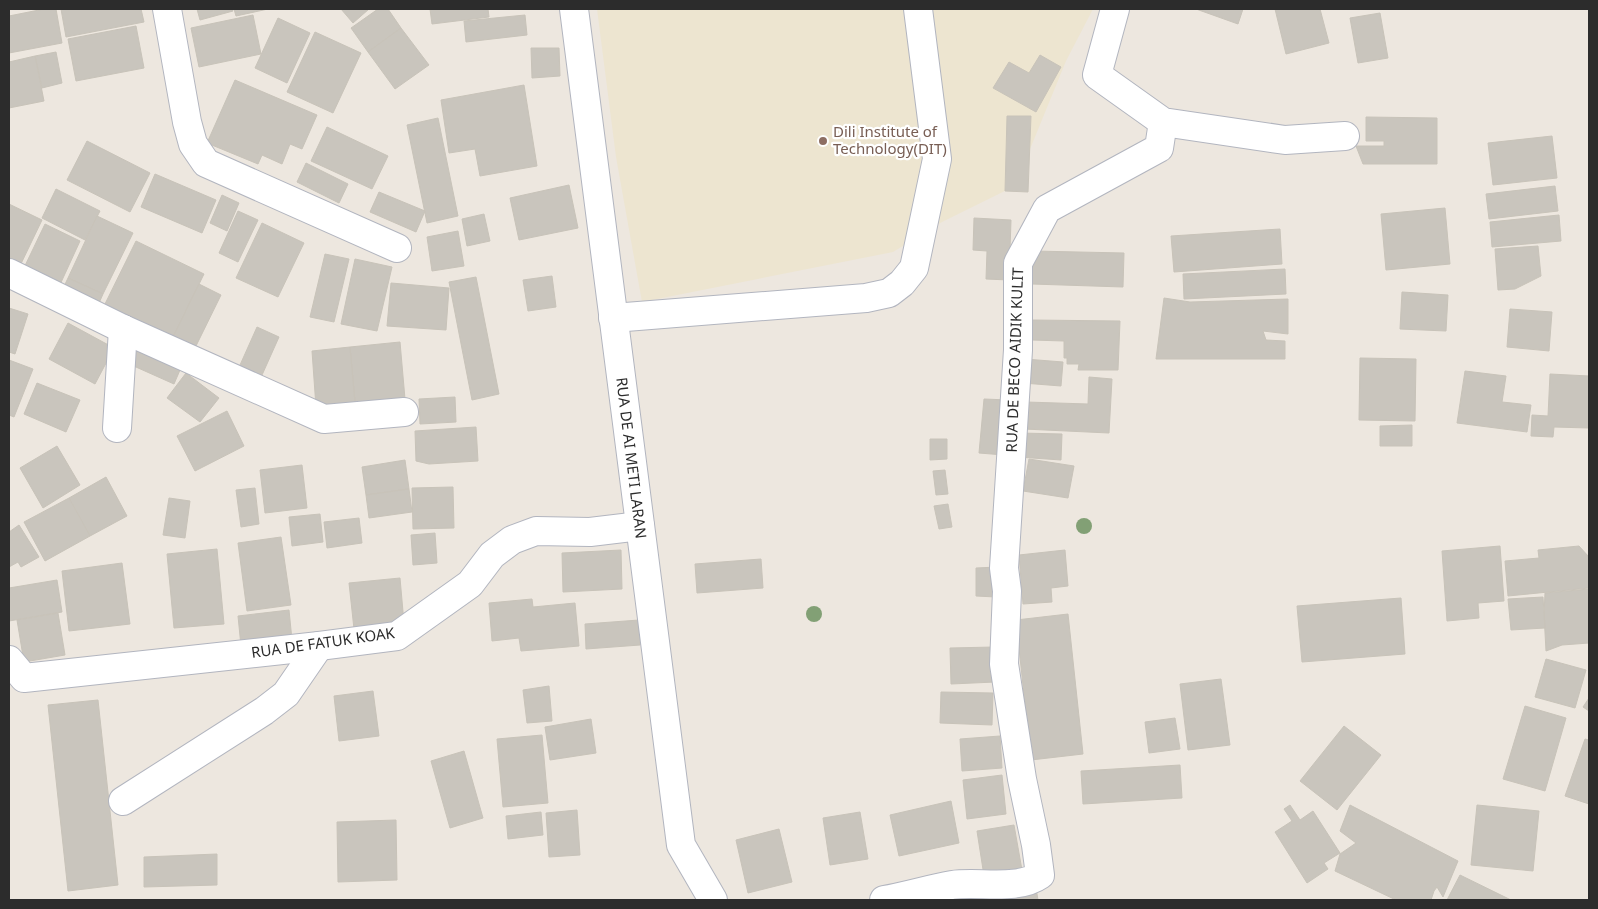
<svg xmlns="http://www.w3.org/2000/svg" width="1598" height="909" viewBox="0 0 1598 909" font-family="'Noto Sans',sans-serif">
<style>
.education{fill:#ede5d0}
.building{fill:#c9c5bd;stroke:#c8c3b9}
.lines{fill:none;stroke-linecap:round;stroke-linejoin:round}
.minor-casing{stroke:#b2b5bf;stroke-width:30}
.minor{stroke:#fff;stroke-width:28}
.tree{fill:#82a075}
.education-dot{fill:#8d6e63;stroke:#fff;stroke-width:2}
.labels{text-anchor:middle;stroke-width:4.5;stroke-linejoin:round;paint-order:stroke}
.education-label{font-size:15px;fill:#785e54;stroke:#fff;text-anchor:start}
.street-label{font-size:15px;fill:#2c2c2c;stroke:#fff}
</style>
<rect width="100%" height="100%" fill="#ede7df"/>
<path class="education" d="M597 9H1093L1066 61 1015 186 942 222 893 252 642 302 616 157Z"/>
<g class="building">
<path d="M44 9H56L62 43 9 53V16Z"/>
<path d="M61 9H141L144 22 66 37Z"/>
<path d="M197 9H232L233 11 200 20Z"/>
<path d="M234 9H268L236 16Z"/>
<path d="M341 9H369L353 23Z"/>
<path d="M378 9H388L401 28 368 52 351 28Z"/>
<path d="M430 9H488L489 17 432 24Z"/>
<path d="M1196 9H1243L1238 24Z"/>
<path d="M1275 9H1320L1329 43 1286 54Z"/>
<path d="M1380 13 1388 58 1358 63 1350 18Z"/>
<path d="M253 15 261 54 199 67 191 28Z"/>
<path d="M525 15 527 35 466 42 464 21Z"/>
<path d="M278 18 310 33 287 83 255 68Z"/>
<path d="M136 26 144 68 76 81 68 39Z"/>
<path d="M401 28 429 65 395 89 368 52Z"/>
<path d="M315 32 361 53 333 113 287 92Z"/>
<path d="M531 48H559L560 76 532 78Z"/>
<path d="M56 52 62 83 42 88 35 56Z"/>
<path d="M1040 55 1061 67 1036 112 993 88 1009 62 1029 73Z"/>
<path d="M35 56 44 101 9 108V62Z"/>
<path d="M235 80 317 115 302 149 290 144 282 164 262 155 258 164 207 143Z"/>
<path d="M524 85 537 166 480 176 475 149 449 153 441 100Z"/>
<path d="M1007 116H1031L1028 192 1005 191Z"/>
<path d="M1366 117 1437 118V164H1363L1356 146H1384V141H1366Z"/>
<path d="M438 118 458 216 427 223 407 125Z"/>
<path d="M327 127 388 156 372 189 311 161Z"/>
<path d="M1552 136 1557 178 1493 185 1488 143Z"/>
<path d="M87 141 150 173 130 212 67 180Z"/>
<path d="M306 163 348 184 339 203 297 182Z"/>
<path d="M155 174 216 200 202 233 141 207Z"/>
<path d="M569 185 578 228 519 240 510 198Z"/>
<path d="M1555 186 1558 211 1489 219 1486 194Z"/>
<path d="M56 189 100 211 85 240 42 218Z"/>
<path d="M379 192 425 211 416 232 370 212Z"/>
<path d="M222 195 239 203 227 231 210 223Z"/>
<path d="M9 204 42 220 18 270 9 266Z"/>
<path d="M1445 208 1450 264 1386 270 1381 214Z"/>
<path d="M238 211 258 220 238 262 219 253Z"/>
<path d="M484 214 490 241 467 246 462 219Z"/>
<path d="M1559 215 1561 241 1492 247 1490 222Z"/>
<path d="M97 216 133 233 103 294 68 278Z"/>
<path d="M974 218 1011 220 1009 280 986 279 987 251 973 250Z"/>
<path d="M262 223 304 243 278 297 236 278Z"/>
<path d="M45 224 80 241 58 289 22 272Z"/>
<path d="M1280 229 1282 264 1174 272 1171 236Z"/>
<path d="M458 231 464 266 432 271 427 237Z"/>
<path d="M136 241 204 274 172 339 104 306Z"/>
<path d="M1538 246 1541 276 1515 289 1498 290 1495 249Z"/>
<path d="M1033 251 1124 253 1123 287 1032 284Z"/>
<path d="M325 254 349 259 334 322 310 317Z"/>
<path d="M355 259 392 267 377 331 341 324Z"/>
<path d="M1285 269 1286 294 1184 299 1183 274Z"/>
<path d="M552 276 556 307 528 311 523 280Z"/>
<path d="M476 277 499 394 472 400 449 282Z"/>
<path d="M68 278 103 294 95 312 60 295Z"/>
<path d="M391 283 449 288 446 330 387 326Z"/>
<path d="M199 284 221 295 194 350 172 339Z"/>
<path d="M1402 292 1448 295 1446 331 1400 329Z"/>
<path d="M1164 298 1190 302 1288 299V334L1263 331 1266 340 1285 341V359H1156Z"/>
<path d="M9 308 28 314 15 354 9 352Z"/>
<path d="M1510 309 1552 312 1549 351 1507 347Z"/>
<path d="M1032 320 1120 321 1118 370H1078L1079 364H1067V358H1064V341L1032 340Z"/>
<path d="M68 323 114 348 95 384 49 359Z"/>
<path d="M257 327 279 337 258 384 236 374Z"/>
<path d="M137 342 183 363 174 384 127 363Z"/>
<path d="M400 342 405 399 355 403 350 347Z"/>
<path d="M350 347 355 403 316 407 312 351Z"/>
<path d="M1360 358 1416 359 1415 421 1359 420Z"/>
<path d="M1025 359 1063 362 1061 386 1023 383Z"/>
<path d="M9 360 33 369 14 417 9 415Z"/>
<path d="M1465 371 1506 376 1502 402 1531 405 1527 432 1457 423Z"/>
<path d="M186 373 219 398 200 422 167 398Z"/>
<path d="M1550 374 1589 376V428L1554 427 1553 437 1531 436 1532 415 1548 416Z"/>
<path d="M1089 377 1112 379 1109 433 1024 429 1026 402 1088 404Z"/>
<path d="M37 383 80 400 66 432 24 414Z"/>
<path d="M455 397 456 422 420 424 419 399Z"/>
<path d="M984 399 1008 400 1004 455 979 453Z"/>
<path d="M227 411 244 446 195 471 177 436Z"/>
<path d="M1412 425V446H1380V426Z"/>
<path d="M476 427 478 461 429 464 416 461 415 431Z"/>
<path d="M1020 433 1062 434 1061 460 1018 457Z"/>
<path d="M930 439H947V459L930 460Z"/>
<path d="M57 446 80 485 43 508 20 468Z"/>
<path d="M1029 459 1074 466 1068 498 1023 491Z"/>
<path d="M405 460 409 489 366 495 362 467Z"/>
<path d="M302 465 307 508 265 513 260 470Z"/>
<path d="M945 470 948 494 936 495 933 471Z"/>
<path d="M106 477 127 516 90 536 69 498Z"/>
<path d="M453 487 454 528 413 529 412 488Z"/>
<path d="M255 488 259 524 241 527 236 490Z"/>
<path d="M409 489 412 512 369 518 366 495Z"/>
<path d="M69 498 90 536 45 561 24 522Z"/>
<path d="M169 498 190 501 185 538 163 535Z"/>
<path d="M948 504 952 527 939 529 934 506Z"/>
<path d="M320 514 323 542 292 546 289 517Z"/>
<path d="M359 518 362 543 327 548 324 522Z"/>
<path d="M19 525 39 557 21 567 18 562 9 567V532Z"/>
<path d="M435 533 437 563 413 565 411 535Z"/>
<path d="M281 537 291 605 247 611 238 543Z"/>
<path d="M1500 546 1504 601 1478 603 1479 618 1447 621 1442 551Z"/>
<path d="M1579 546 1589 557V588L1508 596 1505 561 1539 558 1538 550Z"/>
<path d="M217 549 224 624 174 628 167 554Z"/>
<path d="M621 550 622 589 563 592 562 553Z"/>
<path d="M1065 550 1068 586 1051 588 1052 602 1023 604 1019 555Z"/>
<path d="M761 559 763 588 697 593 695 564Z"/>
<path d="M122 563 130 624 69 631 62 571Z"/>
<path d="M997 567 996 597 976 596V568Z"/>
<path d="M400 578 404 623 354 629 349 583Z"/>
<path d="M57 580 62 612 9 621V588Z"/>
<path d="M1589 589V643L1562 645 1546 651 1544 614 1545 593Z"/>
<path d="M1543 597 1545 628 1511 630 1508 599Z"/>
<path d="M1401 598 1405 654 1302 662 1297 606Z"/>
<path d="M532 599 533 607 575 603 579 646 521 651 519 638 492 641 489 603Z"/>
<path d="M289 610 292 640 241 646 238 616Z"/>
<path d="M58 613 65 655 24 662 17 620Z"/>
<path d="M1068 614 1083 754 1031 760 1016 620Z"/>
<path d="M639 620 640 645 586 649 585 624Z"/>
<path d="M994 647 995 682 951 684 950 648Z"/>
<path d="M1546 659 1586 670 1575 708 1535 697Z"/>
<path d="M1221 679 1230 745 1188 750 1180 684Z"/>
<path d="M549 686 552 721 527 723 523 690Z"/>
<path d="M373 691 379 736 339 741 334 696Z"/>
<path d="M941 692 993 693 992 725 940 723Z"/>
<path d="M1589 698V711L1583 707Z"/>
<path d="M98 700 118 885 68 891 48 705Z"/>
<path d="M1525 706 1566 718 1545 791 1503 779Z"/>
<path d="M1175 718 1180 749 1149 753 1145 722Z"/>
<path d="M591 719 596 753 550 760 545 727Z"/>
<path d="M1344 726 1381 755 1337 810 1300 781Z"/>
<path d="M542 735 548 803 503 807 497 739Z"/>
<path d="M1000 736 1002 768 962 771 960 739Z"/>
<path d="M1585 739 1589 740V804L1565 796Z"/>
<path d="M464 751 483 818 450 828 431 761Z"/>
<path d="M1180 765 1182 798 1083 804 1081 771Z"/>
<path d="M1002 775 1006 814 967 819 963 780Z"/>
<path d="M951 801 959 843 899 856 890 815Z"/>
<path d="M1290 805 1300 820 1313 811 1340 853 1324 863 1328 869 1307 883 1275 832 1292 821 1284 809Z"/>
<path d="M1350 805 1458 861 1443 897 1437 887 1434 891 1431 900H1396L1335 871 1340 854 1356 843 1340 831Z"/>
<path d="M1477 805 1539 811 1533 871 1471 865Z"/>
<path d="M577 810 580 855 549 857 546 813Z"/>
<path d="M541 812 543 835 508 839 506 816Z"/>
<path d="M860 812 868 859 830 865 823 818Z"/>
<path d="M396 820 397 880 338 882 337 822Z"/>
<path d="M1014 825 1022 870 984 876 977 831Z"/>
<path d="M779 829 792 882 748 893 736 840Z"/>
<path d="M217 854V885L144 887V857Z"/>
<path d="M1460 875 1511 900H1447Z"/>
<path d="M1036 888 1038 900H964Z"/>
</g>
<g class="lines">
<g class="minor-casing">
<g id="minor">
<path d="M167 9 187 122 193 144 206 163 397 248"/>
<path d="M574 9 681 845 713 900"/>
<path d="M1115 9 1097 75 1163 122 1285 140 1345 136"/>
<path d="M9 273 123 329 324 419 404 412"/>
<path d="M613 318 866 298 889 293 902 283 914 268 937 159 918 9"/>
<path d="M117 428 123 329"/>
<path d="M9 660 24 678 319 646 397 636 470 584 492 555 512 540 536 531 590 532 640 526"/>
<path d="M123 801 264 711 286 694 319 646"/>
<path d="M884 900C907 896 929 889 952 885 979 881 1017 891 1040 875L1036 845 1022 779 1004 664 1007 591 1004 568 1018 350V263L1047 209 1159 148 1163 122"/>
</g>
</g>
<use href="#minor" class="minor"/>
</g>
<g class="tree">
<circle cx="1084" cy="526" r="8"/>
<circle cx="814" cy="614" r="8"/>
</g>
<circle class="education-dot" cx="823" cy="141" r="5"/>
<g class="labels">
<g class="education-label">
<text x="833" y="137">Dili Institute of<tspan x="833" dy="17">Technology(DIT)</tspan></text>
</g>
<g class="street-label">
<text transform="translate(1015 360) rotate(-88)" y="5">RUA DE BECO AIDIK KULIT</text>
<text transform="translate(631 458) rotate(83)" y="5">RUA DE AI METI LARAN</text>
<text transform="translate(323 643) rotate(-8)" y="5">RUA DE FATUK KOAK</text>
</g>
</g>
<rect width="1598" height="909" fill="none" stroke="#2c2c2c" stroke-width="20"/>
</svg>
